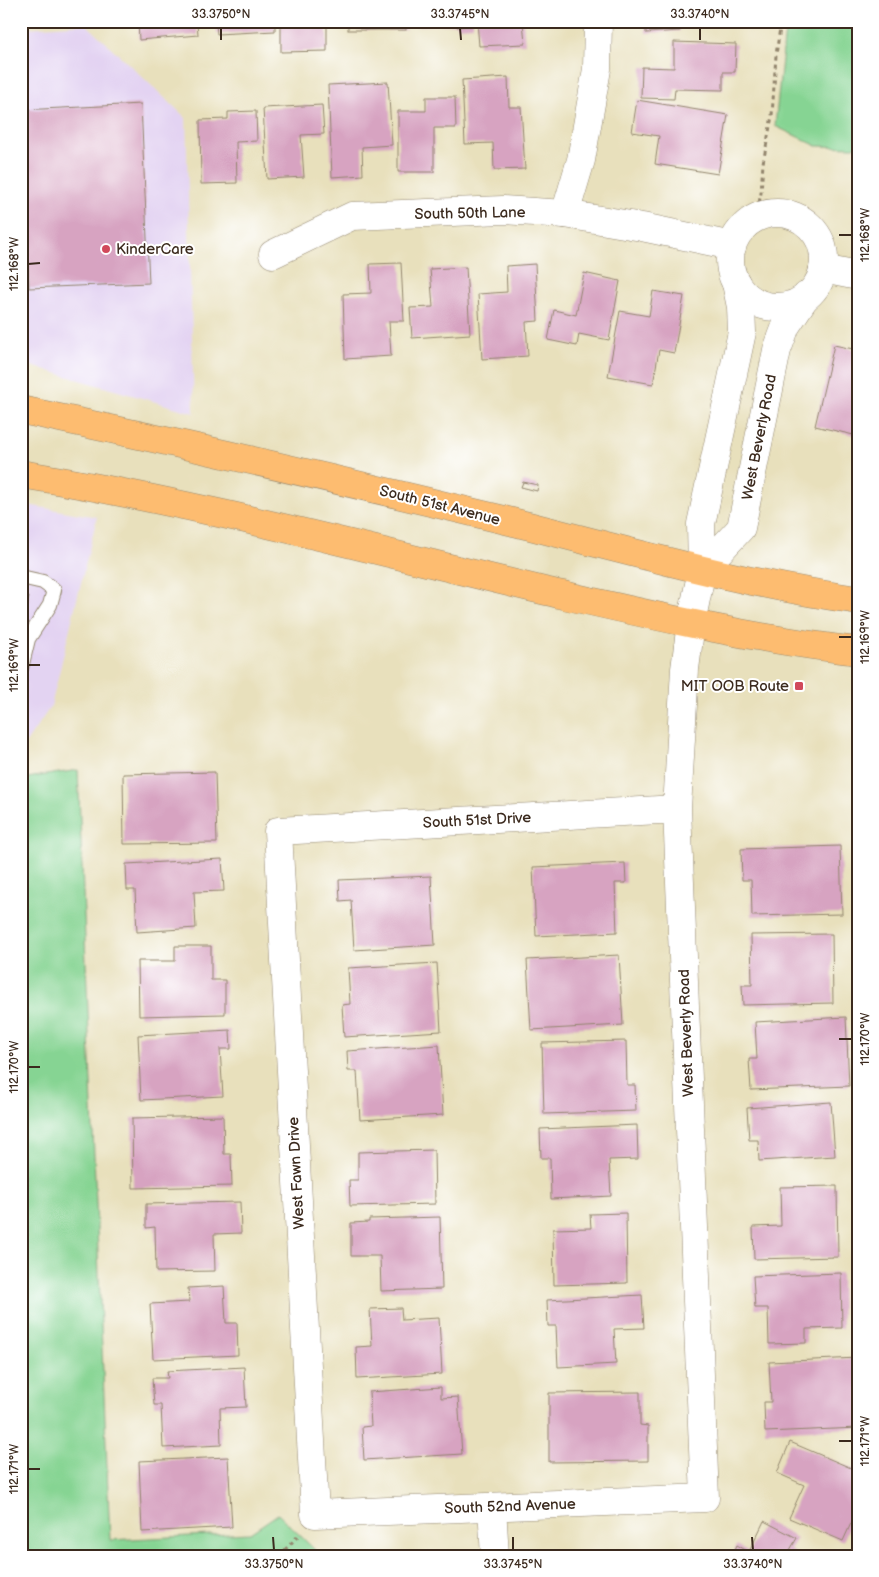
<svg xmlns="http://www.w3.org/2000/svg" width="879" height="1577" viewBox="0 0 879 1577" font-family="'Balsamiq Sans',sans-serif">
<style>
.built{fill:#e3d3f2}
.green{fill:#86d493;stroke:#607f58}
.building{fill:#d7a3c1}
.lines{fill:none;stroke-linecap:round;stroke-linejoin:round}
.lane-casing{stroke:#92856d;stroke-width:16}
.street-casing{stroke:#92856d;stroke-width:29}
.primary-casing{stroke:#92856d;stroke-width:29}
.path{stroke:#92856d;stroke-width:3;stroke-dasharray:4 4;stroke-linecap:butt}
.lane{stroke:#fff;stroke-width:14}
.street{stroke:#fff;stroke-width:28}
.primary{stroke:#fdbc6f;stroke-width:28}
.ticks{fill:none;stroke:#3b2a1e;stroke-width:2}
.poi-dot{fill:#d1495b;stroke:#fff;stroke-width:2}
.labels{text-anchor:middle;stroke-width:4;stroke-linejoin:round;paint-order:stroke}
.street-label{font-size:15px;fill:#3b2a1e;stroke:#fff}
.poi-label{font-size:15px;fill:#3b2a1e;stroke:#fff;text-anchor:start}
.neatline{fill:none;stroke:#3b2a1e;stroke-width:2}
.ticks-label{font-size:12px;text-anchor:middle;fill:#3b2a1e}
</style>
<rect width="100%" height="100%" fill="#fff"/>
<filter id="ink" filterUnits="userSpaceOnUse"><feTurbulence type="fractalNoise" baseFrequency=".02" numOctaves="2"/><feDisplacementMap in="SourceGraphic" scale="10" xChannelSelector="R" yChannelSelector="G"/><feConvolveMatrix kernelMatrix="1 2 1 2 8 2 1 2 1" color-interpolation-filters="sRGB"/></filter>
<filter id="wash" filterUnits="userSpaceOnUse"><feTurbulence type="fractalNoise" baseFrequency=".0096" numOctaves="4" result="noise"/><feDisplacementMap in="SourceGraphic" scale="20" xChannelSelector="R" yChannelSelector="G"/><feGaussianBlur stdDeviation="1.12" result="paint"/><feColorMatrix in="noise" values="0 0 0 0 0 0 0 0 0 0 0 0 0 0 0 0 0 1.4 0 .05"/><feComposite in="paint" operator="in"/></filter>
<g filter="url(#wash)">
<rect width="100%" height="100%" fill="#e8e0bc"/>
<g class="built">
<path d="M21 21H26L27 28 86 24 186 118 194 413 21 363Z"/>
<path d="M21 504 97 517 51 706 21 750Z"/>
</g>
<g class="green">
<path d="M786 21H858V144L854 147 817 146 775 126Z"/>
<path d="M78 770 110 1540 250 1533 278 1514 315 1550 310 1556H21V779Z"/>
</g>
<g id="blocks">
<g class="building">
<path d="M138 21H197L198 35 139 40Z"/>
<path d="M216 21H275V31L217 34Z"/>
<path d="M281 21H327V51L281 52Z"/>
<rect x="348" y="21" width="58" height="9"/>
<path d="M413 21H473V26L457 27V24L414 26Z"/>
<path d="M477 21H523L525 44 479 46Z"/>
<path d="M646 21H679L680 31 646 33Z"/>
<path d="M674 42 736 44 735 72H723V90L675 89 674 99 641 98 642 67 674 68Z"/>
<path d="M508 77 509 107H521L525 169 494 170 493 143 465 144 462 80Z"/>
<path d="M388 82 392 145 362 147 363 175 332 177 328 85Z"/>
<path d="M426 97H455L456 128H434V172H398V111H426Z"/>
<path d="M637 100 728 115 718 174 655 164 659 136 632 132Z"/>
<path d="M141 104 149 283 29 288 26 214H21V177H26L22 110Z"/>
<path d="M322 105 324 134 301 135 304 177 267 179 263 108Z"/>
<path d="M256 111 257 141 236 142 237 183 201 184 200 120 228 119V112Z"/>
<path d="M401 263 404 321H389L391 356 345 359 343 294 371 293 370 264Z"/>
<path d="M535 264 538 321 526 322 528 356 482 359 478 294 507 292 506 266Z"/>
<path d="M466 267 470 334 412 338 410 308 433 307 430 269Z"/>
<path d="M584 273 620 281 609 340 579 334 577 346 548 340 554 310 576 315Z"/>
<path d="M653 291 684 296 674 353 659 350 653 384 608 376 620 311 649 316Z"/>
<path d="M834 345 858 350V436L815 426Z"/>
<path d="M523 482 538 485 537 491 521 487Z"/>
<path d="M21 596 29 597 22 631 21 630Z"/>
<path d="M215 772 217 843 124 844 123 774Z"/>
<path d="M840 846 842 914 752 916 751 880H742L741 849Z"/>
<path d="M222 859 224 891 194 892 196 928 137 932 135 890H127L126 864Z"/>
<path d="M625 863 626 883H615L617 932 536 936 533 867Z"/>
<path d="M431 876 435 945 354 950 351 900 340 901 339 880Z"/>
<path d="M832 934 833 1003 743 1005 742 985H752L751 935Z"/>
<path d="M175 946H211V980H225V1014L139 1016 138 961H175Z"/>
<path d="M619 955 623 1025 531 1030 527 960Z"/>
<path d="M437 963 441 1031 344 1037 342 1005 350 1004 348 968Z"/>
<path d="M846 1017 849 1086 751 1090 749 1059H757L755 1022Z"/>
<path d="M230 1030 231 1049H220L223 1096 141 1100 138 1035Z"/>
<path d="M626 1041 627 1085H635L636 1111 544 1114 542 1043Z"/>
<path d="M439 1045 443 1115 360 1120 357 1071H348L347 1051Z"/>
<path d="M831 1102 835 1156 759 1161 758 1140H749L747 1108Z"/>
<path d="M223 1116 224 1154H231L232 1186 133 1188 132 1118Z"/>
<path d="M637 1125 638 1159 609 1160 611 1196 551 1199 550 1158H541L540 1129Z"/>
<path d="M434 1150 435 1204 350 1206 349 1180H358V1152Z"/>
<path d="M837 1186 838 1257 754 1259 753 1227 781 1226 780 1187Z"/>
<path d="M240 1202 241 1233 214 1234 215 1271 156 1272 155 1227 146 1228V1204Z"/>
<path d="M626 1213 627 1283 554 1285 553 1229 591 1228 590 1214Z"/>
<path d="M440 1217 442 1289 381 1291 380 1256H351V1223L369 1222V1219Z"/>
<path d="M841 1273 842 1328 806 1329V1343L769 1344 768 1308H755L753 1276Z"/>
<path d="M224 1286 226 1323H237L238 1355 153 1359 150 1304 189 1302 188 1288Z"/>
<path d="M642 1295 644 1328 614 1329 616 1364 558 1367 556 1326H548L547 1300Z"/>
<path d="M401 1308 402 1320 439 1318 442 1374 357 1379 356 1347 372 1346 370 1309Z"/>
<path d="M858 1358V1428L765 1432 764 1402H771L769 1362Z"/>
<path d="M244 1367 246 1407 220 1408 221 1445 163 1448 161 1405H154L152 1378H168L167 1371Z"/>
<path d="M441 1387V1398L458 1397 462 1454 364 1460 362 1427 371 1426 369 1392Z"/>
<path d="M640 1392V1425L648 1426V1461L549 1462V1393Z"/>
<path d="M790 1442 858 1471V1508L843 1541 789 1518 804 1485 777 1473Z"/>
<path d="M228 1457 232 1527 142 1532 139 1461Z"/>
<path d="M764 1521 797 1538 790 1550 801 1556H732L737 1545 749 1552Z"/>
</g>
</g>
</g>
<g filter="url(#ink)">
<use href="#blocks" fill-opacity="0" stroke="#92856d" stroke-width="1"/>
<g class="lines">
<g class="lane-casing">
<path id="lane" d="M21 577 43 582 54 590 50 605 28 639 21 668"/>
</g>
<g class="street-casing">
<g id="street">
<circle cx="777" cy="260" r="47"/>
<path d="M565 214 581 160 597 69 598 21"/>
<path d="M273 254 352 216 503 210 565 214 642 227 732 246"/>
<path d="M823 269 858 276"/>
<path d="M702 570 741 528 777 350 786 326 806 296"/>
<path d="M677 809 278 831 315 1514 705 1498 677 809 685 669 691 623 702 570 701 524 742 332 741 307 736 283"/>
<path d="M492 1507 495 1556"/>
</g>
</g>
<g class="primary-casing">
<g id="primary">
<path d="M21 410C187 444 352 483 517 523 630 551 742 584 858 600"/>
<path d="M21 474C196 503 369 549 541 590 646 614 751 639 858 651"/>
</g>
</g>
<g class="path">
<path d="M756 218 761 193 763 163 772 116 776 55 781 21"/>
<path d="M279 1556 298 1536"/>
</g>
<use href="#lane" class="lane"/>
<use href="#street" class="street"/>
<use href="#primary" class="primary"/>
</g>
</g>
<path class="ticks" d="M221 28V40M460 28 461 40M700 28V40M839 235H852M28 264 40 263M839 637H852M28 665H40M839 1039H852M28 1067H40M839 1441H852M28 1469H40M273 1537 274 1550M513 1537V1550M752 1537 753 1550"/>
<g class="poi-dot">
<circle cx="106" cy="249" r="5"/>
<rect x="794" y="681" width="10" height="10" rx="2.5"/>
</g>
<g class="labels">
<g class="street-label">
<text transform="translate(470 213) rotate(-1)" y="5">South 50th Lane</text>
<text transform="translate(759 437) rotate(-79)" y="5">West Beverly Road</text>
<text transform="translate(440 505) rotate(14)" y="5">South 51st Avenue</text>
<text transform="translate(477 820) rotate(-3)" y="5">South 51st Drive</text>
<text transform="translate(686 1033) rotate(-92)" y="5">West Beverly Road</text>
<text transform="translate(296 1173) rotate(-93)" y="5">West Fawn Drive</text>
<text transform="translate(510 1506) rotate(-2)" y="5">South 52nd Avenue</text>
</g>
<g class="poi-label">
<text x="116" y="254">KinderCare</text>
<text x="789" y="691" text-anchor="end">MIT OOB Route</text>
</g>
</g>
<rect width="879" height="1577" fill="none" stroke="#fff" stroke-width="55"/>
<rect x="28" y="28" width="824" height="1522" class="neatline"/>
<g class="ticks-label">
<text x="221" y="18">33.3750°N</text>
<text x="460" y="18">33.3745°N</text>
<text x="700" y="18">33.3740°N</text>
<text transform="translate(865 235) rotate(-90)" y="4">112.168°W</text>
<text transform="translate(14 264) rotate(-90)" y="4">112.168°W</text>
<text transform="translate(865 637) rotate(-90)" y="4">112.169°W</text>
<text transform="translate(14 665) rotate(-90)" y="4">112.169°W</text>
<text transform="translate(865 1039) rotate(-90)" y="4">112.170°W</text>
<text transform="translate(14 1067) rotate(-90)" y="4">112.170°W</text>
<text transform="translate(865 1441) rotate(-90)" y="4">112.171°W</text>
<text transform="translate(14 1469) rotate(-90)" y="4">112.171°W</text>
<text x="274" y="1568">33.3750°N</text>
<text x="513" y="1568">33.3745°N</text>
<text x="753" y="1568">33.3740°N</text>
</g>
</svg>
